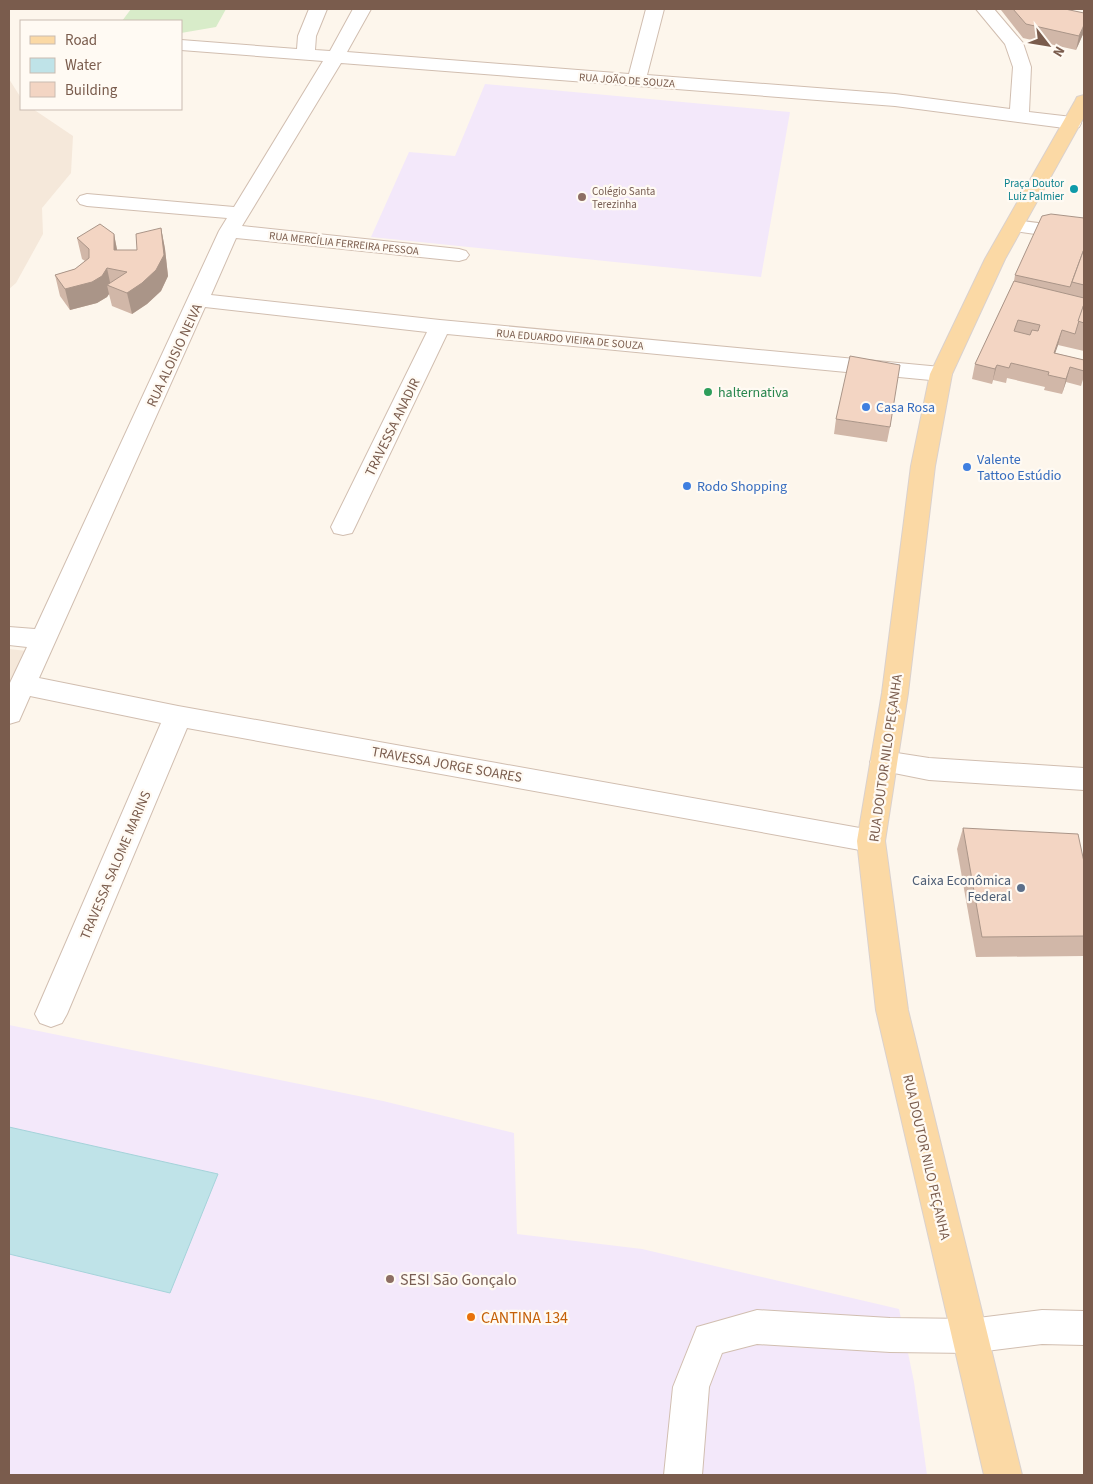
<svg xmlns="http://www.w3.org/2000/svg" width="1093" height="1484" viewBox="0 0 1093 1484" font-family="'Source Sans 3',sans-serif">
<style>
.residential{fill:#f5e8da}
.education{fill:#f3e8fa}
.green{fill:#d8ecc9}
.water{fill:#bfe3e8;stroke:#a5d3da}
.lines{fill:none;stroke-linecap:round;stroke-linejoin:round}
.minor-casing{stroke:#d1beb0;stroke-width:2}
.major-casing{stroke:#dad1cd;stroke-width:2}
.minor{fill:#fff;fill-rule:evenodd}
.major{fill:#fbd9a5;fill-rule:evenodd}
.wall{fill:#d1b7a8}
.shaded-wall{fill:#aa9588}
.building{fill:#f3d5c3;stroke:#aa9588;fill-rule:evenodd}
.culture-dot{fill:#0f9aa8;stroke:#fffaf3;stroke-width:2}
.education-dot{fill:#8d6e63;stroke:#fffaf3;stroke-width:2}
.leisure-dot{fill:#2e9e5b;stroke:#fffaf3;stroke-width:2}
.shop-dot{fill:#3f7fe0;stroke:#fffaf3;stroke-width:2}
.service-dot{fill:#5c6f8a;stroke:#fffaf3;stroke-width:2}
.food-dot{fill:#e8710a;stroke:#fffaf3;stroke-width:2}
.labels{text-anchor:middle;stroke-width:4.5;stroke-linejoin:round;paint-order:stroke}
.far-street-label{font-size:11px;fill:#7a5c4d;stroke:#fffaf3}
.far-culture-label{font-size:11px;fill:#0d838f;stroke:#fffaf3;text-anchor:end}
.far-education-label{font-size:11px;fill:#785e54;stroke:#fffaf3;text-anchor:start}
.street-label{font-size:14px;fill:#7a5c4d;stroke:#fffaf3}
.leisure-label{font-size:14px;fill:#27864d;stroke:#fffaf3;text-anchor:start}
.shop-label{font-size:14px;fill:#366cbe;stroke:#fffaf3;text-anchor:start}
.service-label{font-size:14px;fill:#4e5e75;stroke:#fffaf3;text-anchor:end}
.near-education-label{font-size:16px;fill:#785e54;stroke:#fffaf3;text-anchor:start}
.near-food-label{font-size:16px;fill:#c56008;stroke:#fffaf3;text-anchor:start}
</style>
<rect width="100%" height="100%" fill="#fdf6ec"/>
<g class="residential">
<path d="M9 79 21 98V109H33L73 136 71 173 42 208 43 234 16 283 9 289Z"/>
<path d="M9 649 27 651 9 688Z"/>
</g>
<g class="education">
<path d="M485 84 790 112 761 277 371 237 409 152 455 156Z"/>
<path d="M9 1025 383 1101 514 1133 517 1234 642 1249 899 1309 914 1382 927 1475H9Z"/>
</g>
<path class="green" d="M131 9H226L216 27 181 33V21H122Z"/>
<path class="water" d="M9 1127 218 1174 170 1293 9 1254Z"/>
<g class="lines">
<g class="minor-casing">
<g id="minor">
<path d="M309 9H327L316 36 315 50 330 51 353 9H371L347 52 629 74 646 9H664L647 75 895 94 1010 109 1013 67 1005 44 976 9H994L1023 43 1031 67 1029 112 1072 117 1079 119 1081 123 1079 127 1072 129 895 106 341 63 242 226 459 249 466 251 469 255 466 259 459 261 236 238 211 295 440 320 941 367 949 369 952 374 949 379 941 381 447 334 355 527 352 533 343 535 334 533 331 527 427 332 205 307 39 678 178 706 871 830 881 833 885 841 881 849 871 852 187 728 67 1014 62 1023 51 1027 40 1023 35 1014 161 723 30 696 19 721 9 724V685L27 647 9 645V627L35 629 219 231 227 218 87 206 80 204 77 200 80 196 87 194 234 207 323 61 181 50V40L297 49 298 36Z"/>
<path d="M1015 220 1084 229V241L1008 230 1005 226 1008 222Z"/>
<path d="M884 751 929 758 1084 768V790L929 780 874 769 870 762 874 755Z"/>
<path d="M757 1310 890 1318 970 1319 1042 1310 1084 1311V1345L1042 1344 970 1353 890 1352 757 1344 722 1353 709 1387 702 1475H664L673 1387 697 1327Z"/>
</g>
</g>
<g class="major-casing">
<path id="major" d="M1084 95V117L1005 259 952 374 935 466 908 693 885 841 908 1010 1022 1475H984L876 1010 857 841 882 693 911 466 930 374 985 259 1075 101 1077 97Z"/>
</g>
<use href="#minor" class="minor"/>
<use href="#major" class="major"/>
</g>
<g class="wall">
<path d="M1001 9H1065L1084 32 1076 50 1023 38 1001 10Z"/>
<path d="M1084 218V351L1058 345 1055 353 1084 360V376L1081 386 1066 382 1062 394 1044 390 1045 387 1007 378 1006 383 993 380 992 384 972 379 975 364 1014 281 1015 275Z"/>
<path d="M161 228 165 249 168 276 161 291 147 304 132 314 112 306 109 294 107 297 97 303 70 310 60 296 55 275 75 269 85 261 82 259 77 238 114 234 117 250H137Z"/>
<path d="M836 419 890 427 887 442 834 434Z"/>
<path d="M963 828 1084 862V956L976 957 957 849Z"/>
</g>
<g class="shaded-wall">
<path d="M1084 25V32L1076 50 1079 36Z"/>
<path d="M161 228 165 249 168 276 161 291 147 304 132 314 127 293Z"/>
<path d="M114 234 118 255 114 250Z"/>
<path d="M107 268 111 287 107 285 109 294 107 297 97 303 70 310 65 289Z"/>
<path d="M1062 330 1058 345 1050 368 1054 353Z"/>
<path d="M997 365 993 380 992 384 995 369Z"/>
<path d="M1070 367 1066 382 1062 394 1066 379Z"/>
</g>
<g class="building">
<path d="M1013 9H1065L1084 13V25L1079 36 1026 24Z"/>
<path d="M1051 214 1084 218V249L1070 287 1015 275 1042 216Z"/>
<path d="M100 224 114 234V250H137L136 234 161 228 164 255 156 270 142 283 127 293 107 285 127 272 107 268 102 276 92 282 65 289 55 275 75 269 89 258V249L77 238Z"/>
<path d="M1084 249V285L1072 282Z"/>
<path d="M1014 281 1084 298V304L1075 334 1062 330 1054 353 1084 360V371L1070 367 1066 379 1048 375 1049 372 1011 363 1009 368 997 365 995 369 975 364ZM1018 320 1040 325 1038 331 1032 330 1030 335 1014 331Z"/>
<path d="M1084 304V323L1078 321Z"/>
<path d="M850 356 900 365 890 427 836 419Z"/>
<path d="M963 828 1078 834 1084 862V936L982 937Z"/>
</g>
<circle class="culture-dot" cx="1074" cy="189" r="5"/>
<g class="education-dot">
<circle cx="582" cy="197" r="5"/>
<circle cx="390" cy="1279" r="5"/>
</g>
<circle class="leisure-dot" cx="708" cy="392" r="5"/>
<g class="shop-dot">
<circle cx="866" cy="407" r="5"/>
<circle cx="967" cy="467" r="5"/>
<circle cx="687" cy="486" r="5"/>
</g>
<circle class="service-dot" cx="1021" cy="888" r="5"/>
<circle class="food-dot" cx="471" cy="1317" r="5"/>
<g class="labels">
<g class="far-street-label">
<text transform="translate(627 80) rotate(4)" y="4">RUA JOÃO DE SOUZA</text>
<text transform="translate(344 243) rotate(6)" y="4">RUA MERCÍLIA FERREIRA PESSOA</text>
<text transform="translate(570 339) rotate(5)" y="4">RUA EDUARDO VIEIRA DE SOUZA</text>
</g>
<g class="far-culture-label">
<text x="1064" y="187">Praça Doutor<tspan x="1064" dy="13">Luiz Palmier</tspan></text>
</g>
<g class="far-education-label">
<text x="592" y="195">Colégio Santa<tspan x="592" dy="13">Terezinha</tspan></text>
</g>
<g class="street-label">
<text transform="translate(174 355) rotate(-65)" y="5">RUA ALOISIO NEIVA</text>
<text transform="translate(392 427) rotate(-64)" y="5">TRAVESSA ANADIR</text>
<text transform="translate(885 758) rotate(-82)" y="5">RUA DOUTOR NILO PEÇANHA</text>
<text transform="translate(447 764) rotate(10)" y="5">TRAVESSA JORGE SOARES</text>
<text transform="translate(115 865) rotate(-67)" y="5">TRAVESSA SALOME MARINS</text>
<text transform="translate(927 1157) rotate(77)" y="5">RUA DOUTOR NILO PEÇANHA</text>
</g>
<g class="leisure-label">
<text x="718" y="397">halternativa</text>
</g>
<g class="shop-label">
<text x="876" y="412">Casa Rosa</text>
<text x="977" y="464">Valente<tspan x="977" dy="16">Tattoo Estúdio</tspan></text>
<text x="697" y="491">Rodo Shopping</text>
</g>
<g class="service-label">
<text x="1011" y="885">Caixa Econômica<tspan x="1011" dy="16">Federal</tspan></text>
</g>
<g class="near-education-label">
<text x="400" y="1285">SESI São Gonçalo</text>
</g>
<g class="near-food-label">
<text x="481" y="1323">CANTINA 134</text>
</g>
</g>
<rect width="1093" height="1484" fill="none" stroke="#7a5c4d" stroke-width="20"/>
<rect x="20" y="20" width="162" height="90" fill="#fffaf3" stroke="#cabbb1"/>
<rect x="30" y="36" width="25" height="8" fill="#fbd9a5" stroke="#cabbb1"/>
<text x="65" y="45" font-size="15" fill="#7a5c4d">Road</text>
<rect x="30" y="58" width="25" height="15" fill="#bfe3e8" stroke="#cabbb1"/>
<text x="65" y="70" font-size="15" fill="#7a5c4d">Water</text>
<rect x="30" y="82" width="25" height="15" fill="#f3d5c3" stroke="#cabbb1"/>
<text x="65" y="95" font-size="15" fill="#7a5c4d">Building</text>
<g transform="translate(1048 45) rotate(121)" stroke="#fffaf3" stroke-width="4" paint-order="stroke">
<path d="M0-4L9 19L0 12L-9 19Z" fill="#7a5c4d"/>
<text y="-8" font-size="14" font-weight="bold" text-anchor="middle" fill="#7a5c4d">N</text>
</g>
</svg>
